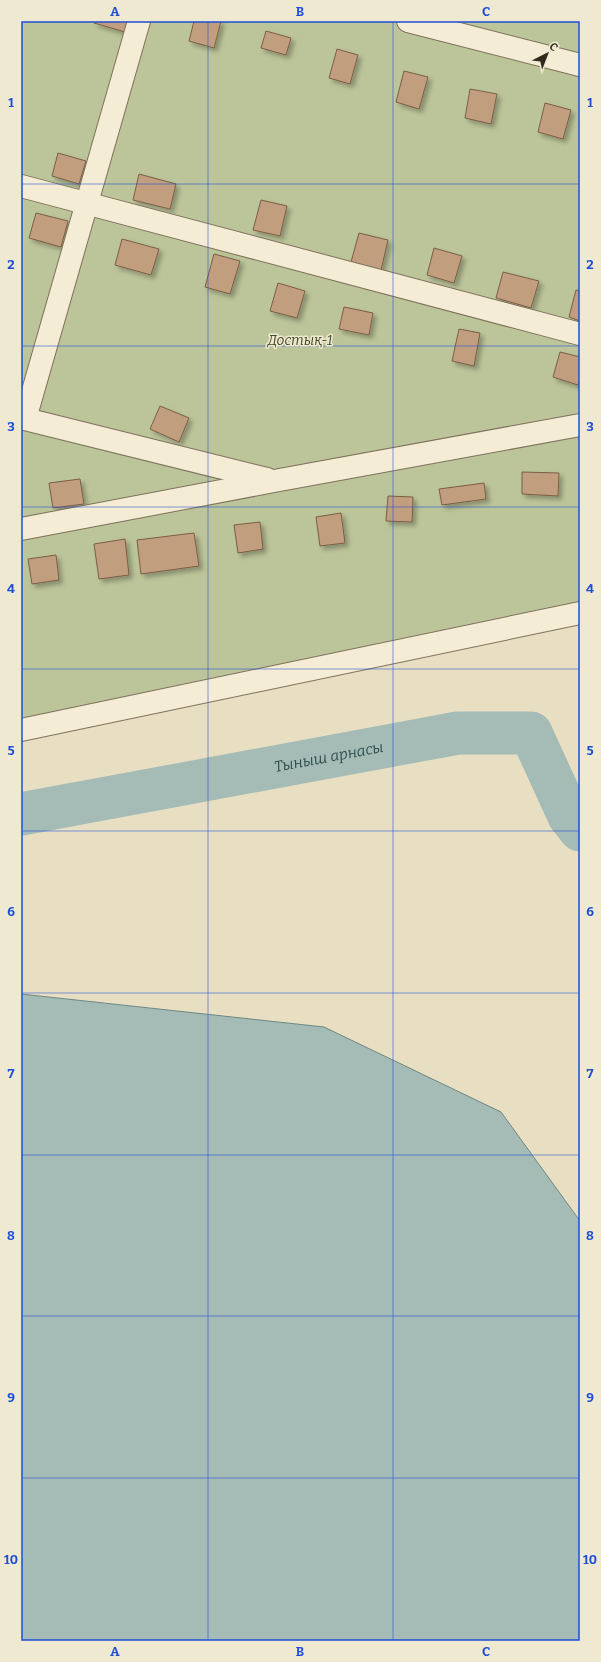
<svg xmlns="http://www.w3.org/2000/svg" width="601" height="1662" viewBox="0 0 601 1662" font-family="Bitter,serif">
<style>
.green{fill:#bcc499}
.water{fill:#a5bbb6;stroke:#6d8883}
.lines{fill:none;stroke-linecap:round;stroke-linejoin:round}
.river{stroke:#a5bbb6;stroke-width:43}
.building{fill:#c19e7e;stroke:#7b5e45;filter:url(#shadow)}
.minor-casing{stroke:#7f715c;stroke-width:24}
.minor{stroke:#f4ecd5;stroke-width:22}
.grid{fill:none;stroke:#1d4ed8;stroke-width:1;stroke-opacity:0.55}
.labels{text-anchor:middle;stroke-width:3;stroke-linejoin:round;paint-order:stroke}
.park-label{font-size:14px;font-style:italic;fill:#404b28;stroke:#f0e9d2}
.water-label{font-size:15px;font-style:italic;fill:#2f4f4f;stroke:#f0e9d2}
.neatline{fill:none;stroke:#1d4ed8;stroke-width:1.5}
.grid-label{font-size:13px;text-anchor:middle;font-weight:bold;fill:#1d4ed8}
</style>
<defs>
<filter id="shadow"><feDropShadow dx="3.5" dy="3.5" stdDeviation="2" flood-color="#0004"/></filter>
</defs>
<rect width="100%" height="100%" fill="#e8dfc3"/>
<g class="green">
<path d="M21 21H390L580 71V609L21 720Z"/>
<path d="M446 21H580V54Z"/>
</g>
<path class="water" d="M21 994 324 1027 501 1112 580 1221V1641H21Z"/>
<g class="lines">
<path class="river" id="s1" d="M21 814 458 733H531L569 816 580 830"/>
</g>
<g class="building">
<path d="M95 21H136L132 34 94 23Z"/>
<path d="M194 21H221L214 48 189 41Z"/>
<path d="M266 31 291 38 286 55 261 48Z"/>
<path d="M337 49 358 55 350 84 329 78Z"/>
<path d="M404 71 428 77 419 109 396 102Z"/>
<path d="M470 89 497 94 491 124 465 118Z"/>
<path d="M545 103 571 110 563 139 538 132Z"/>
<path d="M58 153 86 161 79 184 52 176Z"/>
<path d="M139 174 176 184 170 209 133 200Z"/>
<path d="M261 200 287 206 280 236 253 230Z"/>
<path d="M36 213 68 221 61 247 29 238Z"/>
<path d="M359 233 388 240 381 270 351 262Z"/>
<path d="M122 239 159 249 151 275 115 265Z"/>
<path d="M434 248 462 256 454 283 427 275Z"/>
<path d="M214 254 240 261 230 294 205 287Z"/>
<path d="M503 272 539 281 531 308 496 298Z"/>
<path d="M278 283 305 291 297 318 270 311Z"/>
<path d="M576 290 580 291V321L569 317Z"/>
<path d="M344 307 373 313 369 335 339 329Z"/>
<path d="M459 329 480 333 474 366 452 361Z"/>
<path d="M560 352 580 357V379L578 385 553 377Z"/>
<path d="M160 406 189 418 179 442 150 429Z"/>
<path d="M522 472 559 473 558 496 522 494Z"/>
<path d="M80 479 84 504 53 508 49 483Z"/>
<path d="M484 483 486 499 442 505 439 489Z"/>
<path d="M388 496 413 497 412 522 386 521Z"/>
<path d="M341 513 345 543 320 546 316 517Z"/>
<path d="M260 522 263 549 238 553 234 525Z"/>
<path d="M194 533 199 566 141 574 137 540Z"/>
<path d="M125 539 129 575 99 579 94 544Z"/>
<path d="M56 555 59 580 32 584 28 559Z"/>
</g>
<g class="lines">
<g class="minor-casing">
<g id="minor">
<path d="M408 21 580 65"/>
<path d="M21 186 580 334"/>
<path d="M21 418 267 479"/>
<path d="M25 419 139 21"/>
<path d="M21 529 274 481 580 425"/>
<path d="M21 730 580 613"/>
</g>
</g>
<use href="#minor" class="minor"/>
</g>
<path class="grid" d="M208 21V1641M393 21V1641M21 184H580M21 346H580M21 507H580M21 669H580M21 831H580M21 993H580M21 1155H580M21 1316H580M21 1478H580"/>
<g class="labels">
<g class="park-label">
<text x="300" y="345">Достық-1</text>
</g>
<g class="water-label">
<text dy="5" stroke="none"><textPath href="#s1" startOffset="313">Тыныш арнасы</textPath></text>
</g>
</g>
<rect width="601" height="1662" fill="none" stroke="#f0e9d2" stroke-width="44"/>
<g transform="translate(547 54) rotate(42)" stroke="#f0e9d2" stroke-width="3" paint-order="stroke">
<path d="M0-3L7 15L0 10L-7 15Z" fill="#31291e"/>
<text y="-6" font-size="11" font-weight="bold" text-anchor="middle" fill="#31291e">С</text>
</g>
<rect x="22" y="22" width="557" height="1618" class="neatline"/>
<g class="grid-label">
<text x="115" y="16">A</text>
<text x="300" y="16">B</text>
<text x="486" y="16">C</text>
<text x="11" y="107">1</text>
<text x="590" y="107">1</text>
<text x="11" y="269">2</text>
<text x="590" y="269">2</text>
<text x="11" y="431">3</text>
<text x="590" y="431">3</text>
<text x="11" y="593">4</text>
<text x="590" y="593">4</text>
<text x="11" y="755">5</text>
<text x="590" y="755">5</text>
<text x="11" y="916">6</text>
<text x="590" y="916">6</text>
<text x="11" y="1078">7</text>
<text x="590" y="1078">7</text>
<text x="11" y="1240">8</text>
<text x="590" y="1240">8</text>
<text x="11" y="1402">9</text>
<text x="590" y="1402">9</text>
<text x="11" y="1564">10</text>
<text x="590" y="1564">10</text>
<text x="115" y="1656">A</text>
<text x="300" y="1656">B</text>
<text x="486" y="1656">C</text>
</g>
</svg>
